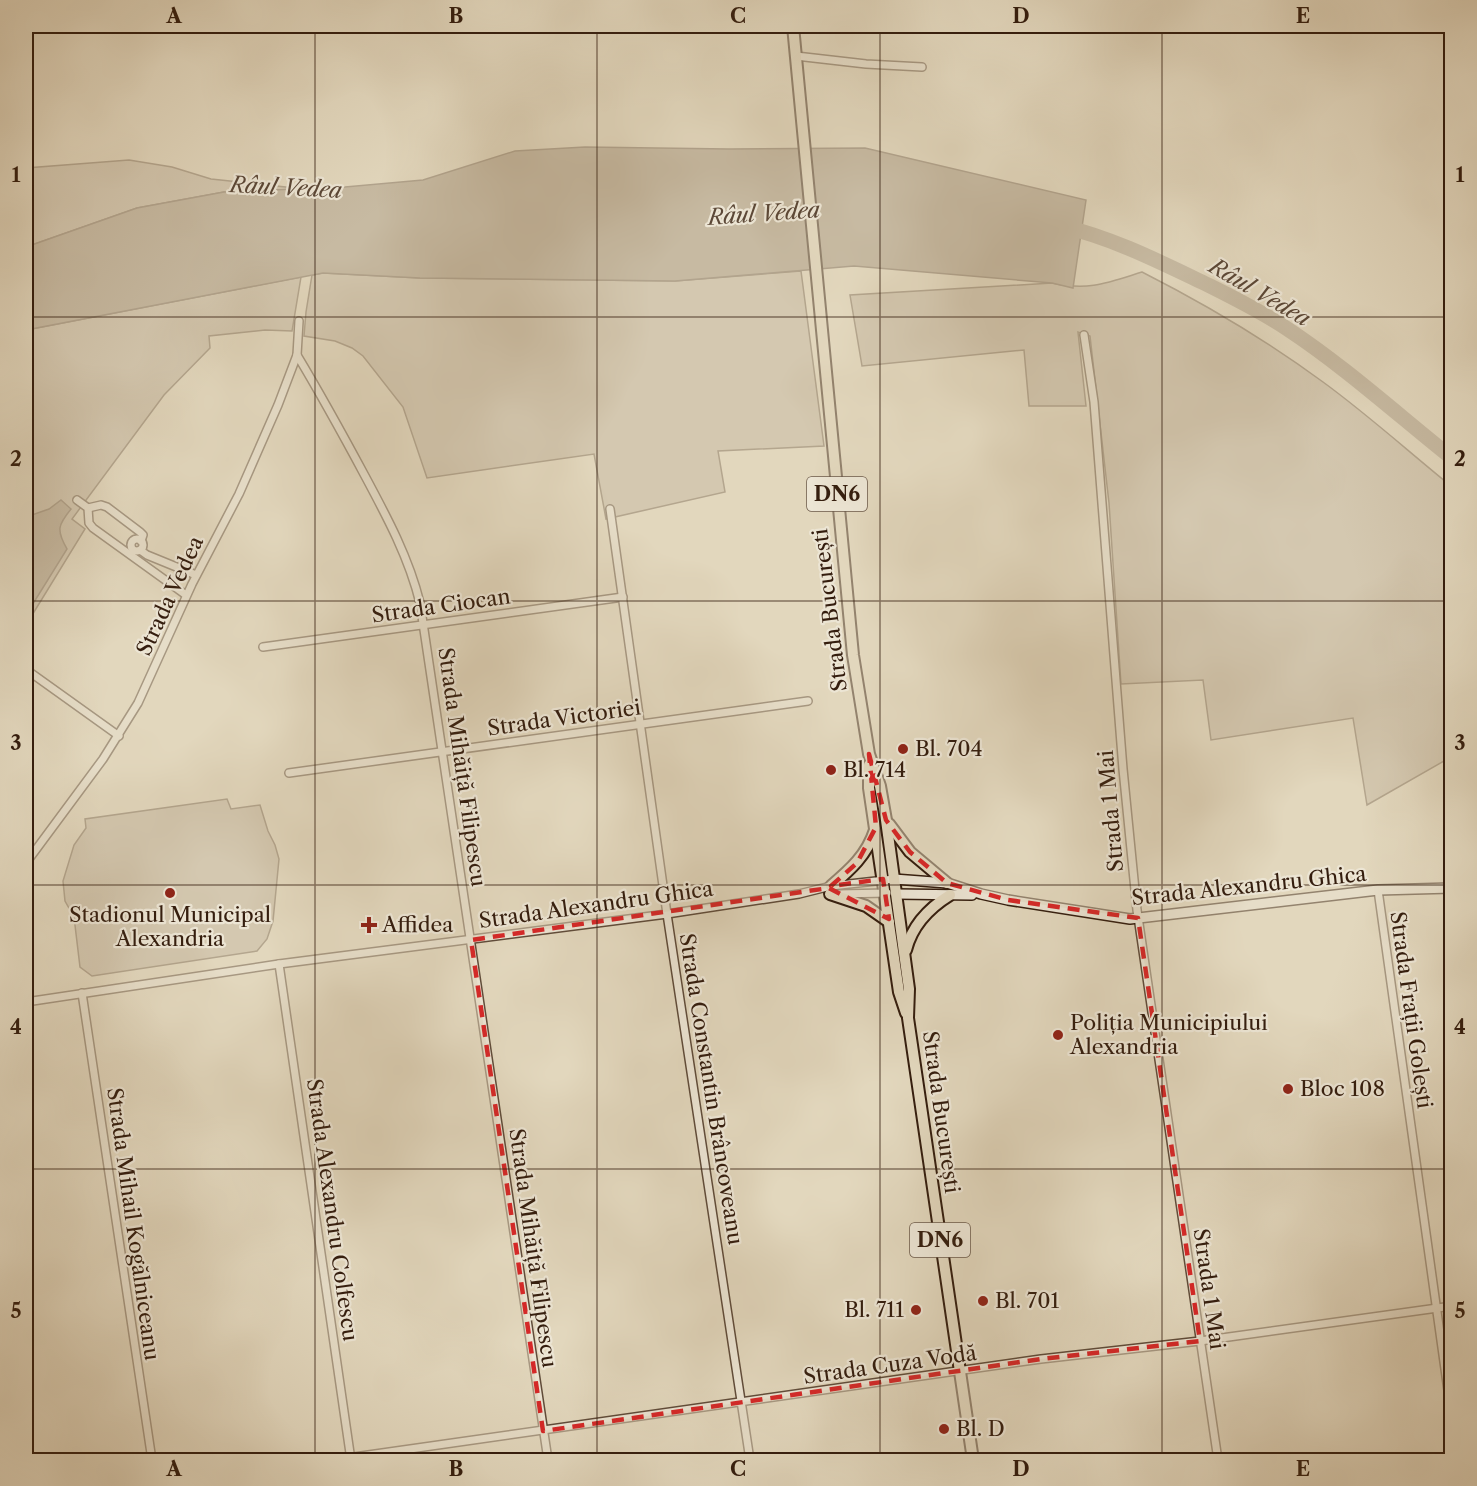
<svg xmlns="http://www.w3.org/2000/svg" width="1477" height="1486" viewBox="0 0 1477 1486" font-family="'Libre Caslon Text',serif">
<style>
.green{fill:#c4b79f;stroke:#7c6a56;stroke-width:1.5}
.water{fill:#a79882;stroke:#796754;stroke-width:1.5}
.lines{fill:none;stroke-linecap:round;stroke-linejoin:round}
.river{stroke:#a79882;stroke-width:15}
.street-casing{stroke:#604c3a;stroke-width:10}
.secondary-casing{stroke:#341d0e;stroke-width:12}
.primary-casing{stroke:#341d0e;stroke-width:14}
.street{stroke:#ece5d4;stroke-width:7}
.secondary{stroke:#ece5d4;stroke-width:9}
.primary{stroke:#e2d7bd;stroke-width:10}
.marked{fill:none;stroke:#d62828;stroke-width:4.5;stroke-dasharray:12 8;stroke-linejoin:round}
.grid{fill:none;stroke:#341d0e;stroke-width:1.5;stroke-opacity:0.55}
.poi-dot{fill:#8f2418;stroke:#ece5d4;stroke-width:2}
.labels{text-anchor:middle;stroke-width:4.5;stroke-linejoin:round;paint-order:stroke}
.shield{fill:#ece5d4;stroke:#6b5949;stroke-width:1.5}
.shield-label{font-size:20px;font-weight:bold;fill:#341d0e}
.street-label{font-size:21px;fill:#341d0e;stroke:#ece5d4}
.poi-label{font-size:21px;fill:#341d0e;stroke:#ece5d4;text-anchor:start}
.water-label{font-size:22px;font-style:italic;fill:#5c4837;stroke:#ece5d4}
.neatline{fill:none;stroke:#341d0e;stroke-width:2}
.grid-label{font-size:20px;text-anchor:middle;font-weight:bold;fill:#341d0e}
</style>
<rect width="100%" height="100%" fill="#e2d7bd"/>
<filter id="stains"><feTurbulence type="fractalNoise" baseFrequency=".00333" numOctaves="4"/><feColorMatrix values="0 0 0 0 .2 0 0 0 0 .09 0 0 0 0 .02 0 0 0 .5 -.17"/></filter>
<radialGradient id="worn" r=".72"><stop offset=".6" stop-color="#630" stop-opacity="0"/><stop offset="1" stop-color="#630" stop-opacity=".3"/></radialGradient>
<g class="green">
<path d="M129 160 172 167 211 179 304 189 224 192 137 208 26 247V168Z"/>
<path d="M801 271 824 446 718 451 725 492 606 519 594 454 427 478 403 407 363 356 352 348 335 341 304 336 306 312 312 275 323 273 420 278 675 281Z"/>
<path d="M1142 272C1205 304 1266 340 1323 382 1367 414 1409 452 1451 486V757L1367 805 1353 718 1211 740 1203 680 1121 684 1109 503 1090 336 1078 332 1086 406H1029L1024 350 862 366 850 295 1052 283C1089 291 1107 283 1142 272Z"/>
<path d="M301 277 292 331 265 330 209 336 210 348 164 395 72 519 85 529 26 625V330Z"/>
<path d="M227 799 231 809 260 805 268 831 275 845 279 859 273 921 267 939 257 951 92 976 80 967 74 917 65 901 63 881 74 845 86 828 85 819Z"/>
</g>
<g class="water">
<path d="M585 147 729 149 865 148 1086 200 1073 288 1052 283 854 266 675 281 420 278 323 273 26 330V247L137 208 224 192 345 187 423 180 515 151Z"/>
<path d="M61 500 71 509C58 525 56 530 67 549L26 615V517L49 509Z"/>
</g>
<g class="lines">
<path class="river" d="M1062 226C1112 238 1156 260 1202 282 1230 296 1259 310 1286 328 1344 366 1398 415 1452 458"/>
<g class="street-casing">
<g id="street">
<path d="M796 56 866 64 922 67"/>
<path d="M1084 335 1094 402 1123 769 1137 910 1218 1460"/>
<path d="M297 355C321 395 343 435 365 476 387 517 409 558 420 603L548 1460"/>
<path d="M77 500 88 508 89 523 93 528 186 595"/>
<path d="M88 508 101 505 107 507 140 532 143 535 141 541"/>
<path d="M610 509 667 914 750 1460"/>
<circle cx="137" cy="545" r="6"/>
<path d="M140 550 147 555 196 575"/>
<path d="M263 647 623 597"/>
<path d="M31 673 119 736"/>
<path d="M289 773 808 701"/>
<path d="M26 863 103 759 138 703 192 584 239 494 278 405 297 355 299 321"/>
<path d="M1378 890 1452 1419"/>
<path d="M838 894 887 893"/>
<path d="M279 964 351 1460"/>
<path d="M82 993 152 1460"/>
<path d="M26 1002 279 964 667 914 799 894 831 886 894 879"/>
<path d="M333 1460 1041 1359 1200 1341 1452 1306"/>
</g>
</g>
<g class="secondary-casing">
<g id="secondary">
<path d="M894 879 947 883 981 894 1008 900 1130 919 1378 890 1452 888"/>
<path d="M896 894 972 895"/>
</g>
</g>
<g class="primary-casing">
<g id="primary">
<path d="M793 26 853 655 869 754 880 786 886 820 909 989 908 1018 973 1460"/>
<path d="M869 765V788L899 992 906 1013"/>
<path d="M889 824 910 852 947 883"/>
<path d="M831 886C850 870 867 855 875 830"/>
<path d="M830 894 866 906 889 922"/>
<path d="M906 950C912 926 929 908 950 895"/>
</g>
</g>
<use href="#street" class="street"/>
<use href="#secondary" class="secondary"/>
<use href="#primary" class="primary"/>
</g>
<path d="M0 0H1477V1486H0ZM869 754 886 820 910 852 947 883 1008 900 1138 918 1200 1341 1041 1359 543 1431 471 940 829 888 889 919 883 879 831 886 857 863 876 827Z" fill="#e2d7bd" fill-opacity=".55" fill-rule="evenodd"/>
<path class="marked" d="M869 754 886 820 910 852 947 883 1008 900 1138 918 1200 1341 1041 1359 543 1431 471 940 829 888 889 919 883 879 831 886 857 863 876 827Z"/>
<path class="grid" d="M315 26V1460M597 26V1460M880 26V1460M1162 26V1460M26 317H1452M26 601H1452M26 885H1452M26 1169H1452"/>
<g class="poi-dot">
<circle cx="903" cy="749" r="6"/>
<circle cx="831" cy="770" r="6"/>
<circle cx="170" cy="893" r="6"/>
<path d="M366 916h6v6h6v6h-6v6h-6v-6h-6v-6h6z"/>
<circle cx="1058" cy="1035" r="6"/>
<circle cx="1288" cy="1089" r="6"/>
<circle cx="983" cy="1301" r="6"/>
<circle cx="916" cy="1310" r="6"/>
<circle cx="944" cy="1429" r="6"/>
</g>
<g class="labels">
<g class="shield">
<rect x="807" y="477" width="60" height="34" rx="4.5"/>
<rect x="910" y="1223" width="60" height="34" rx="4.5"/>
</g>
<g class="shield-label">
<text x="837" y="501">DN6</text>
<text x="940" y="1247">DN6</text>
</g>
<g class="street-label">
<text transform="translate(170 596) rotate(-65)" y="7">Strada Vedea</text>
<text transform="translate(441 606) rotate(-8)" y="7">Strada Ciocan</text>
<text transform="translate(830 610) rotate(-97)" y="7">Strada București</text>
<text transform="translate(564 718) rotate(-8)" y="7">Strada Victoriei</text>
<text transform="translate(462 767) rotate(82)" y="7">Strada Mihăiță Filipescu</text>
<text transform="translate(1111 811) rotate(-95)" y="7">Strada 1 Mai</text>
<text transform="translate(1249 886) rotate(-6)" y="7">Strada Alexandru Ghica</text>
<text transform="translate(596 905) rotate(-8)" y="7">Strada Alexandru Ghica</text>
<text transform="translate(1411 1010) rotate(82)" y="7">Strada Frații Golești</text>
<text transform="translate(711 1089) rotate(81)" y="7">Strada Constantin Brâncoveanu</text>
<text transform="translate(941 1112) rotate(82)" y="7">Strada București</text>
<text transform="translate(332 1210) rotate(82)" y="7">Strada Alexandru Colfescu</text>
<text transform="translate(133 1224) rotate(82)" y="7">Strada Mihail Kogălniceanu</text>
<text transform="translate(533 1248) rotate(82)" y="7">Strada Mihăiță Filipescu</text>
<text transform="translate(1209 1289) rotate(82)" y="7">Strada 1 Mai</text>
<text transform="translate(890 1365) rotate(-8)" y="7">Strada Cuza Vodă</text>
</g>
<g class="poi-label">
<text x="915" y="756">Bl. 704</text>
<text x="843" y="777">Bl. 714</text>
<text x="170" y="922" text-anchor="middle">Stadionul Municipal<tspan x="170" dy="24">Alexandria</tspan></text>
<text x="382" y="932">Affidea</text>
<text x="1070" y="1030">Poliția Municipiului<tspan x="1070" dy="24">Alexandria</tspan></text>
<text x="1300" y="1096">Bloc 108</text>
<text x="995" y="1308">Bl. 701</text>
<text x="904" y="1317" text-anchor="end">Bl. 711</text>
<text x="956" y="1436">Bl. D</text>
</g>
<g class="water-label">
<text transform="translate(286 187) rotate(3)" y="8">Râul Vedea</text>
<text transform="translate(764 213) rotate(-4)" y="8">Râul Vedea</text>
<text transform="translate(1260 292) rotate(30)" y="8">Râul Vedea</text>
</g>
</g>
<rect width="1477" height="1486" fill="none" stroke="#e2d7bd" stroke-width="66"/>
<rect x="33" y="33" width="1411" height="1420" class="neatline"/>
<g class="grid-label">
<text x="174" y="23">A</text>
<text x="456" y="23">B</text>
<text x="738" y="23">C</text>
<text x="1021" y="23">D</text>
<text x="1303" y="23">E</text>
<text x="16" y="182">1</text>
<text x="1460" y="182">1</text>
<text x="16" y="466">2</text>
<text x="1460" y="466">2</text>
<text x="16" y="750">3</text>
<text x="1460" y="750">3</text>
<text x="16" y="1034">4</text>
<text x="1460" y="1034">4</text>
<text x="16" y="1318">5</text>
<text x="1460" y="1318">5</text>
<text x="174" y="1476">A</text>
<text x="456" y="1476">B</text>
<text x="738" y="1476">C</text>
<text x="1021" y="1476">D</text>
<text x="1303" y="1476">E</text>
</g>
<rect width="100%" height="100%" filter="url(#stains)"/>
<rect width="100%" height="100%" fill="url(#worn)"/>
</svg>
